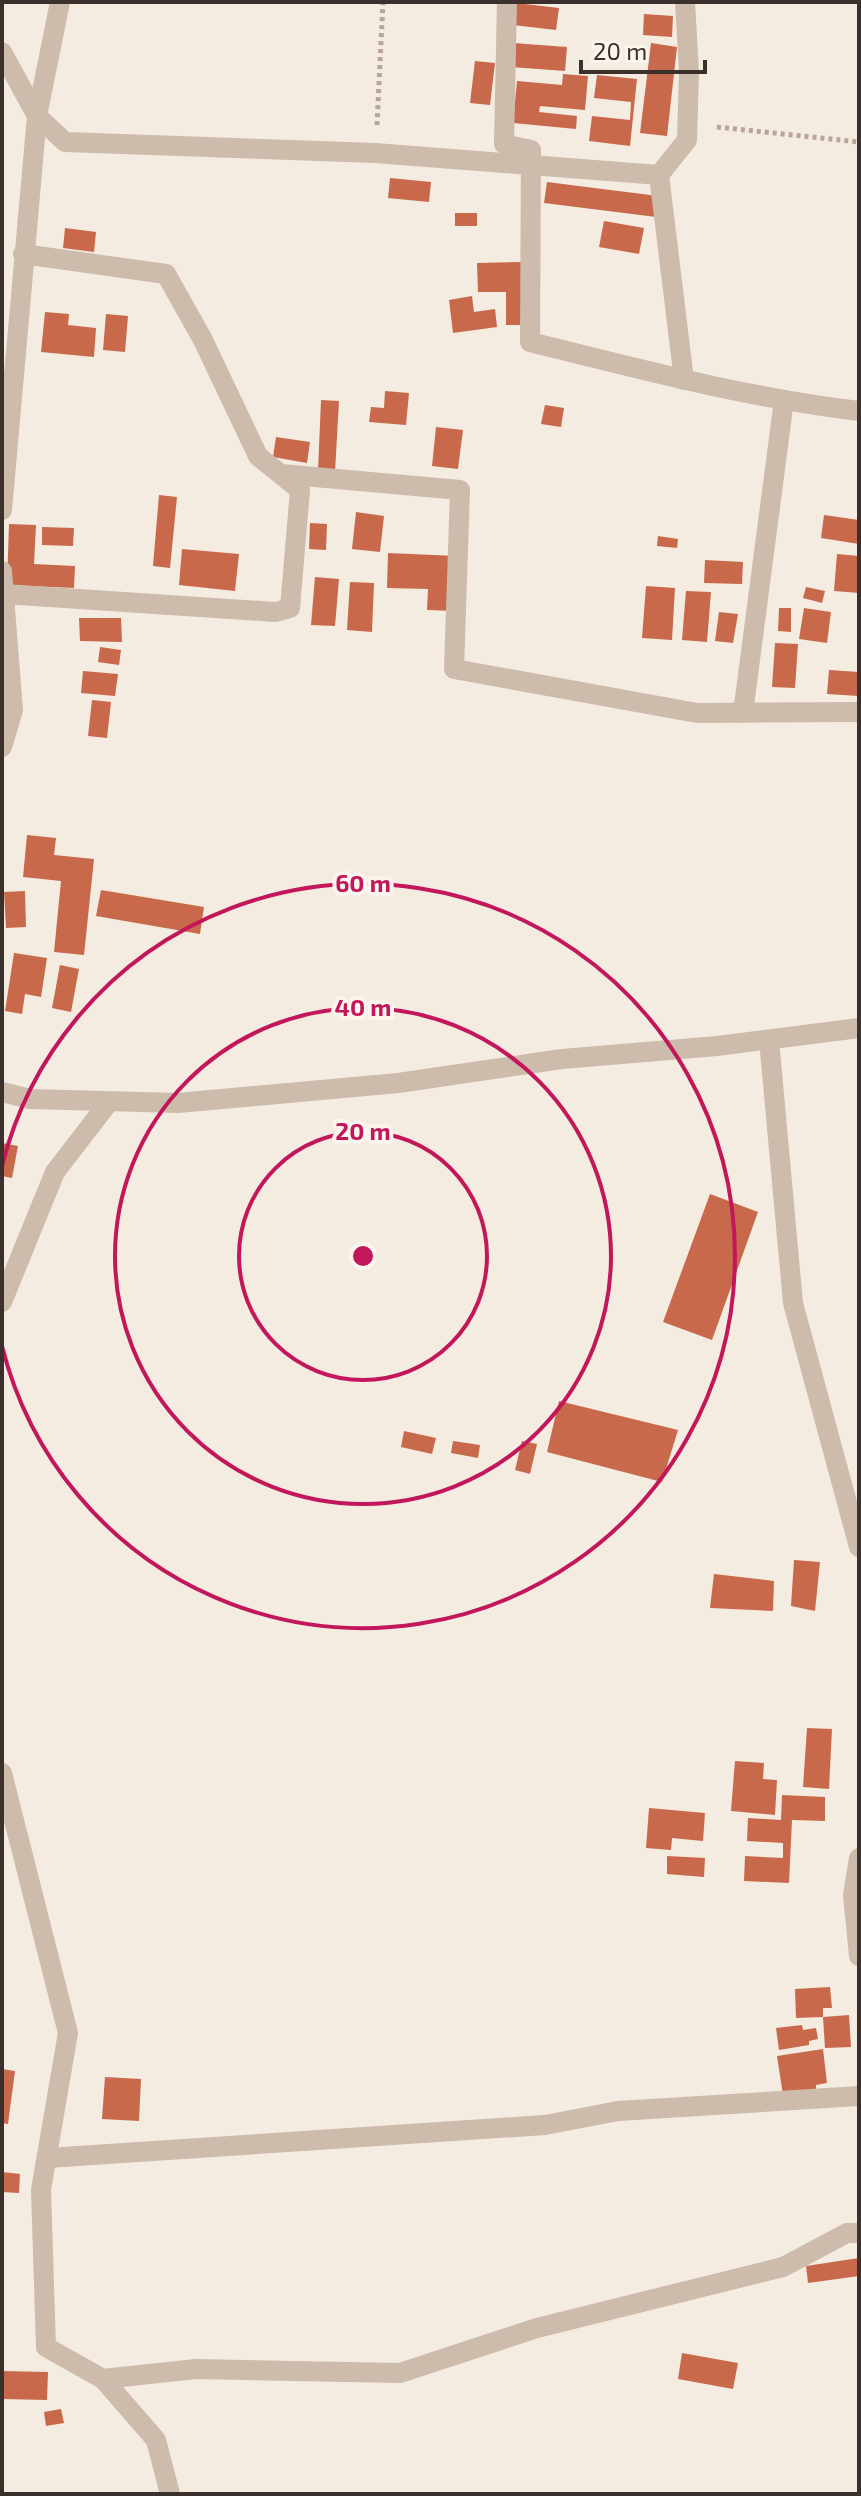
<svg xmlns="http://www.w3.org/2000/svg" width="861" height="2496" viewBox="0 0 861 2496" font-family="'Exo 2',sans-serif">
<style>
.building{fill:#c8694b}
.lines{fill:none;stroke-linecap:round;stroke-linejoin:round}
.path{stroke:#b9a596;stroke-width:5;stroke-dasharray:4 4;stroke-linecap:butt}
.minor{stroke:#cdbbac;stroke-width:20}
.tertiary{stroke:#cdbbac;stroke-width:20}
.ring{fill:none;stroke:#c2185b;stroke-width:4}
.centre{fill:#c2185b;stroke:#fbf5ee;stroke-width:4}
.ring-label{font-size:24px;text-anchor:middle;font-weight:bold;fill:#c2185b;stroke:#fbf5ee;stroke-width:8;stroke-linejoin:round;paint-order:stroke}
</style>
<rect width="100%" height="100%" fill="#f4ebe1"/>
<g class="building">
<path d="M516 3 559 8 556 30 513 25Z"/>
<path d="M644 14 673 16 672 37 643 35Z"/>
<path d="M513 43 567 47 565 71 511 67Z"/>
<path d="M651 43 677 47 667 136 640 133Z"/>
<path d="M475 61 495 63 490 105 470 103Z"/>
<path d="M563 74 588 76 585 110 540 106 539 112 577 116 576 129 513 123 517 81 562 85Z"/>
<path d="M597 75 637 79 630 146 589 141 592 116 630 120 631 102 594 98Z"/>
<path d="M390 178 431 182 429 202 388 198Z"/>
<path d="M547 182 658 196 656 217 544 203Z"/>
<rect x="455" y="213" width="22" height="13"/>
<path d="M604 221 644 228 639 254 599 247Z"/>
<path d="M65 228 96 232 94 252 63 248Z"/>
<path d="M524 262 526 325H506V292H478L477 263Z"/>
<path d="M472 296 474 312 495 309 497 327 453 333 449 300Z"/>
<path d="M45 312 69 314 68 325 96 328 94 357 41 352Z"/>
<path d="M106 314 128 316 125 352 103 350Z"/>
<path d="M385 391 409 393 406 425 369 422 371 407 384 408Z"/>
<path d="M321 400 339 401 335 472 318 471Z"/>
<path d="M545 405 564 408 561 427 541 424Z"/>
<path d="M436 427 463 430 458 469 432 466Z"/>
<path d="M276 437 310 442 307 463 273 457Z"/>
<path d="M159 495 177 497 170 568 153 566Z"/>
<path d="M356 512 384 516 380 552 352 549Z"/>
<path d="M824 515 859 520V544L821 538Z"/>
<path d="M310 523 327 524 326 550 309 549Z"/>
<path d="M9 524 36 525 34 564 75 566 74 588 7 585Z"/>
<path d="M42 527 74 528 73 546 42 545Z"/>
<path d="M658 536 678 539 677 548 657 546Z"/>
<path d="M182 549 239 554 235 591 179 585Z"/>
<path d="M388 553 456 556 454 611 427 610 428 589 387 588Z"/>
<path d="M837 554 859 556V593L834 591Z"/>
<path d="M705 560 743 562 742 584 704 583Z"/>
<path d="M315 577 339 579 335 626 311 625Z"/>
<path d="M350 582 374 583 372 632 347 630Z"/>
<path d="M646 586 675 588 672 640 642 638Z"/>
<path d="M806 587 825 591 822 603 803 598Z"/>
<path d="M686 591 711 592 707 642 682 640Z"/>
<path d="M779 608H791V632L778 631Z"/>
<path d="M804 608 831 612 827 643 799 639Z"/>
<path d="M719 612 738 614 733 643 715 641Z"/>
<path d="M79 618H121L122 642 80 641Z"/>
<path d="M775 643 798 644 795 688 772 687Z"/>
<path d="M100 647 121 650 119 665 98 662Z"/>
<path d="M829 670 859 672V696L827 694Z"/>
<path d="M83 671 118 674 115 696 81 693Z"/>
<path d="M92 700 111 702 107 738 88 736Z"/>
<path d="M27 835 56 838 54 855 94 859 84 955 54 952 61 881 23 877Z"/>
<path d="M101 890 204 907 200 934 96 916Z"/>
<path d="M25 891 26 927 6 928 4 892Z"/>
<path d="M14 953 47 958 41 997 25 994 22 1014 5 1011Z"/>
<path d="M60 965 79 969 71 1012 52 1008Z"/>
<path d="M2 1143 18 1146 12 1178 2 1176Z"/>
<path d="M710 1194 758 1212 712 1340 663 1322Z"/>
<path d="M559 1401 678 1430 662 1482 547 1452Z"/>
<path d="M404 1431 436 1438 432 1454 401 1447Z"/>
<path d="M453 1441 480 1445 478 1458 451 1453Z"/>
<path d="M522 1441 537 1444 530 1474 515 1470Z"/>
<path d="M794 1560 820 1562 815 1611 791 1606Z"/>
<path d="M714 1574 774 1581 773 1611 710 1608Z"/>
<path d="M807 1728 832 1729 829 1789 803 1787Z"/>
<path d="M735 1761 764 1763 763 1779 777 1780 775 1815 731 1811Z"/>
<path d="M782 1795 825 1797V1821L792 1820 789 1883 744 1881 745 1856 783 1858V1843L747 1841 748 1818 781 1820Z"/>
<path d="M649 1808 705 1813 703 1841 672 1838 671 1850 646 1848Z"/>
<path d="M667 1856 705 1858 704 1877 667 1874Z"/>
<path d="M830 1987 832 2008H823V2017L796 2018 795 1989Z"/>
<path d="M849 2015 851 2047 825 2048 823 2017Z"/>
<path d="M802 2025 803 2030 816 2028 818 2039 809 2041V2045L779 2050 776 2028Z"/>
<path d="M823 2049 827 2083 816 2085V2090L783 2095 777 2056Z"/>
<path d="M2 2069 15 2071 8 2124 2 2123Z"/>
<path d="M105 2077 141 2079 139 2121 102 2119Z"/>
<path d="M2 2172 20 2174 19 2193 2 2192Z"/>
<path d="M859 2258V2276L808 2283 806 2266Z"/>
<path d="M682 2353 738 2363 733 2389 678 2379Z"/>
<path d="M2 2371 48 2372 47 2400 2 2399Z"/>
<path d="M61 2409 64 2423 46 2426 44 2412Z"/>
</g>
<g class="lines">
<g class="path">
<path d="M377 125 383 2"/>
<path d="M717 127 859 142"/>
</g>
<g class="minor">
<path d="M60 2 37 116 65 142 375 153 659 175 687 140 689 71 685 2"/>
<path d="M507 2 504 144 531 150 530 342C639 369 748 398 859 411"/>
<path d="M2 52 37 116 2 510"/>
<path d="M659 175 684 380"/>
<path d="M281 474 460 490 454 669 697 713 859 712"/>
<path d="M2 571 13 710 2 747"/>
<path d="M4 594 276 612 290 608 300 490 258 456 203 340 166 274 23 254"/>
<path d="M743 713 784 400"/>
<path d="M769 1040 793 1303 859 1547"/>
<path d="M2 1092 30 1099 178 1103 398 1083 562 1059 717 1046 859 1028"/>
<path d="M2 1302 55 1172 109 1102"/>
<path d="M2 1773 68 2033 41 2190 46 2347 103 2379 196 2369 400 2373 537 2328 783 2267 847 2233H859"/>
<path d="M859 1858 853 1895 859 1956"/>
<path d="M47 2158 545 2125 618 2111 859 2096"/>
</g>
<path class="tertiary" d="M103 2379 156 2440 170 2494"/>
</g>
<g class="ring">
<circle cx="363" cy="1256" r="124"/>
<circle cx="363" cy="1256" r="248"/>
<path d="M2 1166A372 372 0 1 1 2 1346"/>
</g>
<circle cx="363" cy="1256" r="12" class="centre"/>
<g class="ring-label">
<text x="363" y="892">60 m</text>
<text x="363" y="1016">40 m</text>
<text x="363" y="1140">20 m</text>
</g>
<rect width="861" height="2496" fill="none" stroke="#3b302b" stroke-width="8"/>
<path d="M581 60v12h124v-12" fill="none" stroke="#3b302b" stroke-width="4"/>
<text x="593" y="60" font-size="24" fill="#3b302b" stroke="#fbf5ee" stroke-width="6" paint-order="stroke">20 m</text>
</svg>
